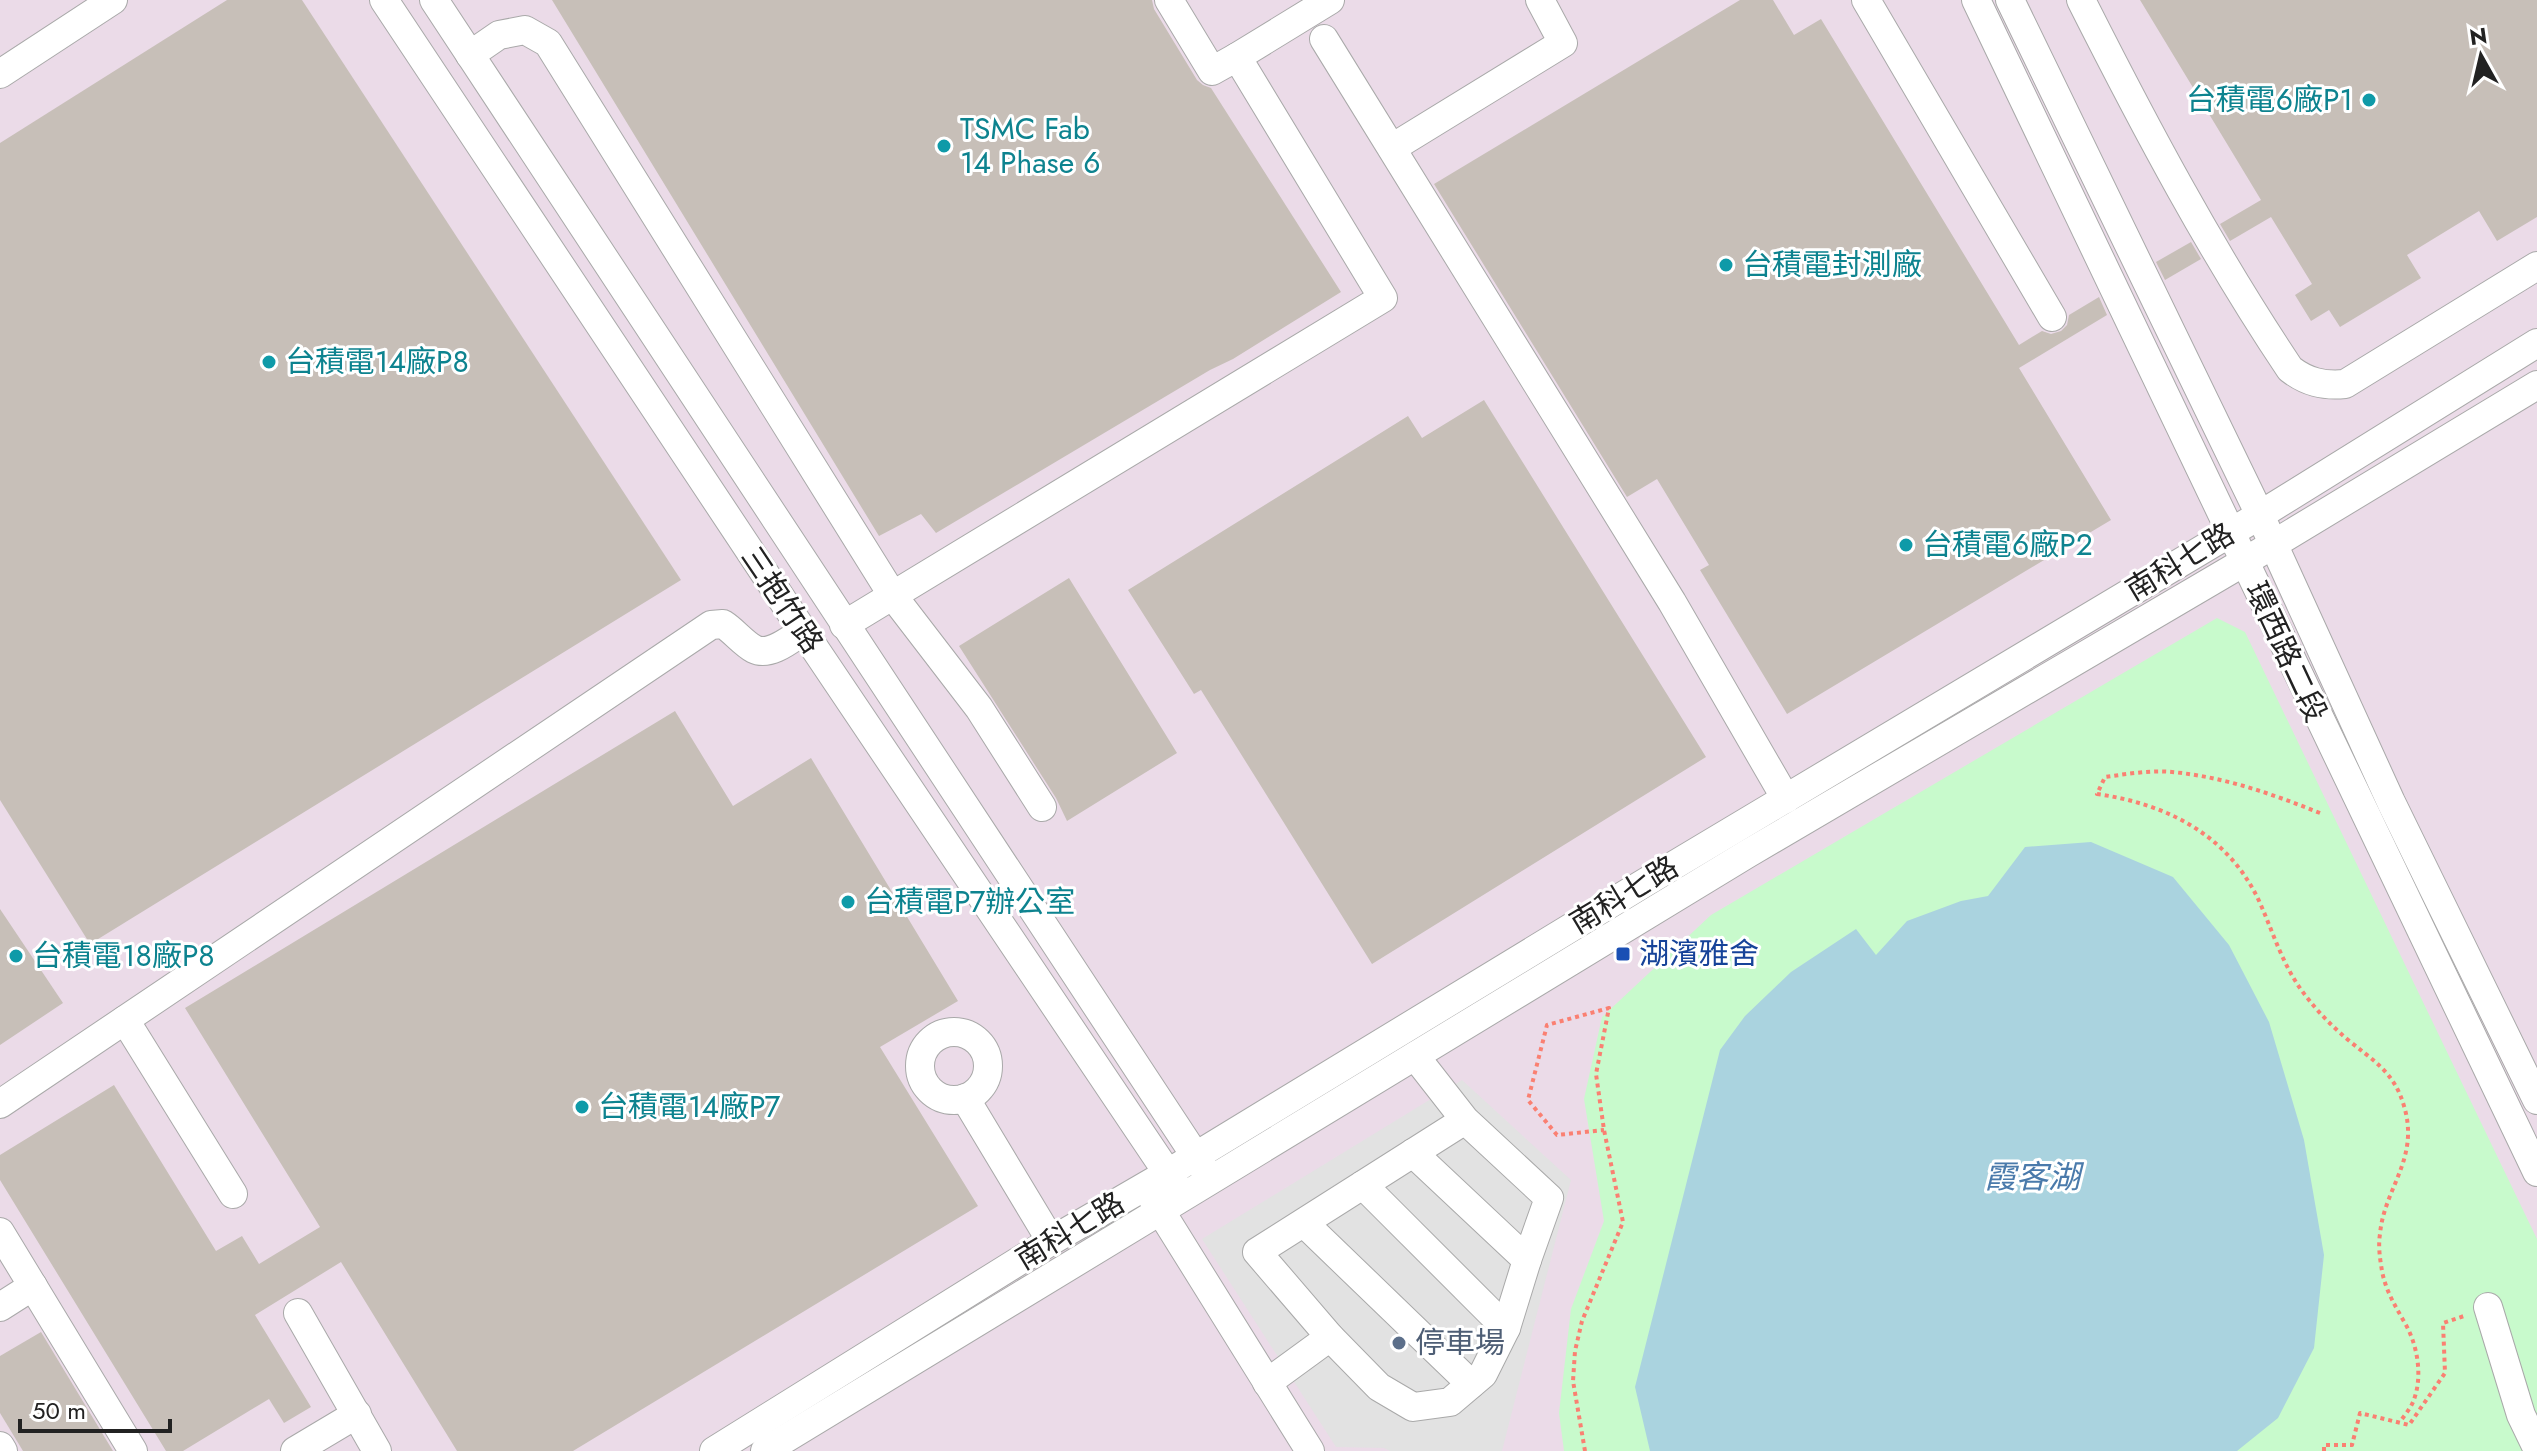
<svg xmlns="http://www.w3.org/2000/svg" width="2537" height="1451" viewBox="0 0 2537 1451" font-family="Jost,'Noto Sans TC',sans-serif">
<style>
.industrial{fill:#ebdbe8}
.park{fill:#c8facc}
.parking{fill:#e2e2e2}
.water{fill:#aad3df}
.building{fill:#c7bfb8}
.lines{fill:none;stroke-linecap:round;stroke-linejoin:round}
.minor-casing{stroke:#a9a9a9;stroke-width:30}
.path{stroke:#fa8072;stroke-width:4;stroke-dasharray:4 4;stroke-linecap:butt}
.minor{stroke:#fff;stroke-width:28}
.culture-dot{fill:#0f9aa8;stroke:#fff;stroke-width:3}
.transit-dot{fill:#1a4fb4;stroke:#fff;stroke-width:3}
.service-dot{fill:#5c6f8a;stroke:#fff;stroke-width:3}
.labels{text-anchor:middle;stroke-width:6;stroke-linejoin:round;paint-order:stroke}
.culture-label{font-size:30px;fill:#0d838f;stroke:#fff;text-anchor:start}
.street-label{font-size:30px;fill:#222;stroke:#fff}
.transit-label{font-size:30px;fill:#164399;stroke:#fff;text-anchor:start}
.service-label{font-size:30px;fill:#4e5e75;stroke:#fff;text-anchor:start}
.water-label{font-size:32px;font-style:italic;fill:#4a7aab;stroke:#fff}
</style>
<rect width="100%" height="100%" fill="#f2efe9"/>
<rect class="industrial" x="0" y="0" width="2537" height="1451"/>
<path class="park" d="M2217 618 2245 632 2537 1239V1451H1564L1559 1413 1571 1309 1604 1221 1584 1099 1602 1017 1711 915Z"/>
<path class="parking" d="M1462 1080 1571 1180 1502 1451H1390L1384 1448 1336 1447 1202 1239Z"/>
<path class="water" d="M2091 842 2173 877 2229 945 2269 1022 2304 1140 2324 1255 2314 1348 2278 1418 2237 1451H1650L1635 1387 1720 1050 1745 1016 1791 972 1856 929 1876 955 1907 921 1961 901 1988 896 2025 847Z"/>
<g class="building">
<path d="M227 0H302L681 580 90 944 0 800V143Z"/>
<path d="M552 0H1152L1154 9 1197 80 1203 85 1211 88 1341 292 1233 359 1210 370 936 533 921 514 879 536Z"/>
<path d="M1740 0H1773L1794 35 1821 19 2019 345 2042 331 2051 334 2061 331 2067 325 2069 315 2099 297 2107 315 2019 368 2111 520 1787 714 1700 570 1709 565 1657 479 1627 497 1434 184Z"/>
<path d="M2140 0H2537V217L2497 241 2479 211 2407 255 2421 278 2340 327 2329 310 2311 321 2295 295 2312 284 2271 217 2230 241 2220 224 2261 200Z"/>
<path d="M2191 242 2201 259 2165 280 2156 262Z"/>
<path d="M1484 400 1706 757 1372 964 1201 690 1194 694 1128 590 1408 416 1422 438Z"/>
<path d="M1069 578 1177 753 1067 821 1056 798 959 646Z"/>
<path d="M675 711 733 806 811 758 958 1001 880 1047 978 1206 573 1451H457L341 1262 255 1315 311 1407 284 1423 269 1399 183 1451H166L0 1180V1155L114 1085 216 1251 242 1236 259 1264 320 1227 185 1008Z"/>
<path d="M0 909 63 1003 0 1045Z"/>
<path d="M41 1332 113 1451H23L0 1413V1356Z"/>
</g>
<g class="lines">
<g class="minor-casing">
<g id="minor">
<path d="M384 0 803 631 1177 1187"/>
<path d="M434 0 1206 1172"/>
<path d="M1866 0 2052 317"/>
<path d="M1976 0C2163 391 2347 783 2537 1172"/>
<path d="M2010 0 2260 515 2391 802 2537 1100"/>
<path d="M2081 0C2145 127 2211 251 2290 369 2307 382 2323 386 2345 384L2537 266"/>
<path d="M1324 39 1672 602 1786 799"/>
<path d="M470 55 499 35 525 30 548 43 893 596 979 708 1042 807"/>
<path d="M1237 57 1330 0"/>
<path d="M0 74 113 0"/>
<path d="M1392 148 1563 43 1540 0"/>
<path d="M844 625 1383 298 1237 57 1212 71 1169 0"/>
<path d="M125 1020 233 1194"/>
<circle cx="954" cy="1066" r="34"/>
<path d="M1415 1056 1465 1120 1549 1198 1527 1260 1506 1328 1483 1374 1450 1402 1413 1407 1379 1387 1330 1337 1257 1252 1465 1120"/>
<path d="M965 1098 1051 1241"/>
<path d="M0 1104 711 625 723 624C734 631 743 643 754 649 770 657 791 639 803 631"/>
<path d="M1413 1153 1527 1260"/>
<path d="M1363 1185 1506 1328"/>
<path d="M1150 1194 1310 1451"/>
<path d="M1304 1223 1471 1384"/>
<path d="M0 1232 133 1451"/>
<path d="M0 1307 33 1286"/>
<path d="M2488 1307 2521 1415 2537 1448"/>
<path d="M298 1313 377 1451"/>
<path d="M1267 1383 1330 1337"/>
<path d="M0 1446 3 1451"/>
<path d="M295 1451 357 1414"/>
<path d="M714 1451 1051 1241 1168 1173 1641 885 2260 515 2537 343"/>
<path d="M765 1451 1747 854 2244 562 2537 385"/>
</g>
</g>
<g class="path">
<path d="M2320 813C2272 794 2225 777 2172 772 2150 770 2127 774 2105 777L2097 794C2167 804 2229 835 2260 903 2275 937 2284 970 2309 1000 2320 1014 2333 1027 2347 1039 2372 1060 2394 1071 2404 1106 2420 1159 2384 1188 2380 1234 2378 1246 2380 1259 2382 1271 2386 1292 2396 1307 2406 1325 2418 1347 2423 1378 2413 1402 2410 1409 2404 1416 2400 1422"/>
<path d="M1585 1451 1573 1381 1575 1351 1582 1321 1623 1222 1604 1130 1596 1074 1609 1008 1547 1025 1528 1100 1557 1135 1604 1130"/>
<path d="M2324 1451V1445H2352L2360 1413 2409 1425 2445 1373 2443 1323 2467 1315"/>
</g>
<use href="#minor" class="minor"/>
</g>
<g class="culture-dot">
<circle cx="2369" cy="100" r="8"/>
<circle cx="944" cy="146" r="8"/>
<circle cx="1726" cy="265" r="8"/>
<circle cx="269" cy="362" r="8"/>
<circle cx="1906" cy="545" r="8"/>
<circle cx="848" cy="902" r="8"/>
<circle cx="16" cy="956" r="8"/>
<circle cx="582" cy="1107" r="8"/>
</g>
<rect class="transit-dot" x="1615" y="946" width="16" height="16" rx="4"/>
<circle class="service-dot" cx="1399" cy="1343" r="8"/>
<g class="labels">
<g class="culture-label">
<text x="2353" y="110" text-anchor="end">台積電6廠P1</text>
<text x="960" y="139">TSMC Fab<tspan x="960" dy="34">14 Phase 6</tspan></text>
<text x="1742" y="275">台積電封測廠</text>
<text x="285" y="372">台積電14廠P8</text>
<text x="1922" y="555">台積電6廠P2</text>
<text x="864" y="912">台積電P7辦公室</text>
<text x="32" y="966">台積電18廠P8</text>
<text x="598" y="1117">台積電14廠P7</text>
</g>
<g class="street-label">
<text transform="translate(2180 562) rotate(-31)" y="10">南科七路</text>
<text transform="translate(782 600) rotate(56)" y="10">三抱竹路</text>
<text transform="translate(2286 652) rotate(65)" y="10">環西路二段</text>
<text transform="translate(1624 895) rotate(-31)" y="10">南科七路</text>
<text transform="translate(1070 1231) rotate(-31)" y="10">南科七路</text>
</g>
<g class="transit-label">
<text x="1639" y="964">湖濱雅舍</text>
</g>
<g class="service-label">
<text x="1415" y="1353">停車場</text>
</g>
<g class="water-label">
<text x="2032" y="1188">霞客湖</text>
</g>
</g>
<g transform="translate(2481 56) rotate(352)" stroke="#ffffff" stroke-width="6" paint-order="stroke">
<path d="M0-6L14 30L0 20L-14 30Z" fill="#222222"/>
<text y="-12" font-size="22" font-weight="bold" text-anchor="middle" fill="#222222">N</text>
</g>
<path d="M20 1419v12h150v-12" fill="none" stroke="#222222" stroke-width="4"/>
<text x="32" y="1419" font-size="24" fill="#222222" stroke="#ffffff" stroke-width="6" paint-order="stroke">50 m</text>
</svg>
